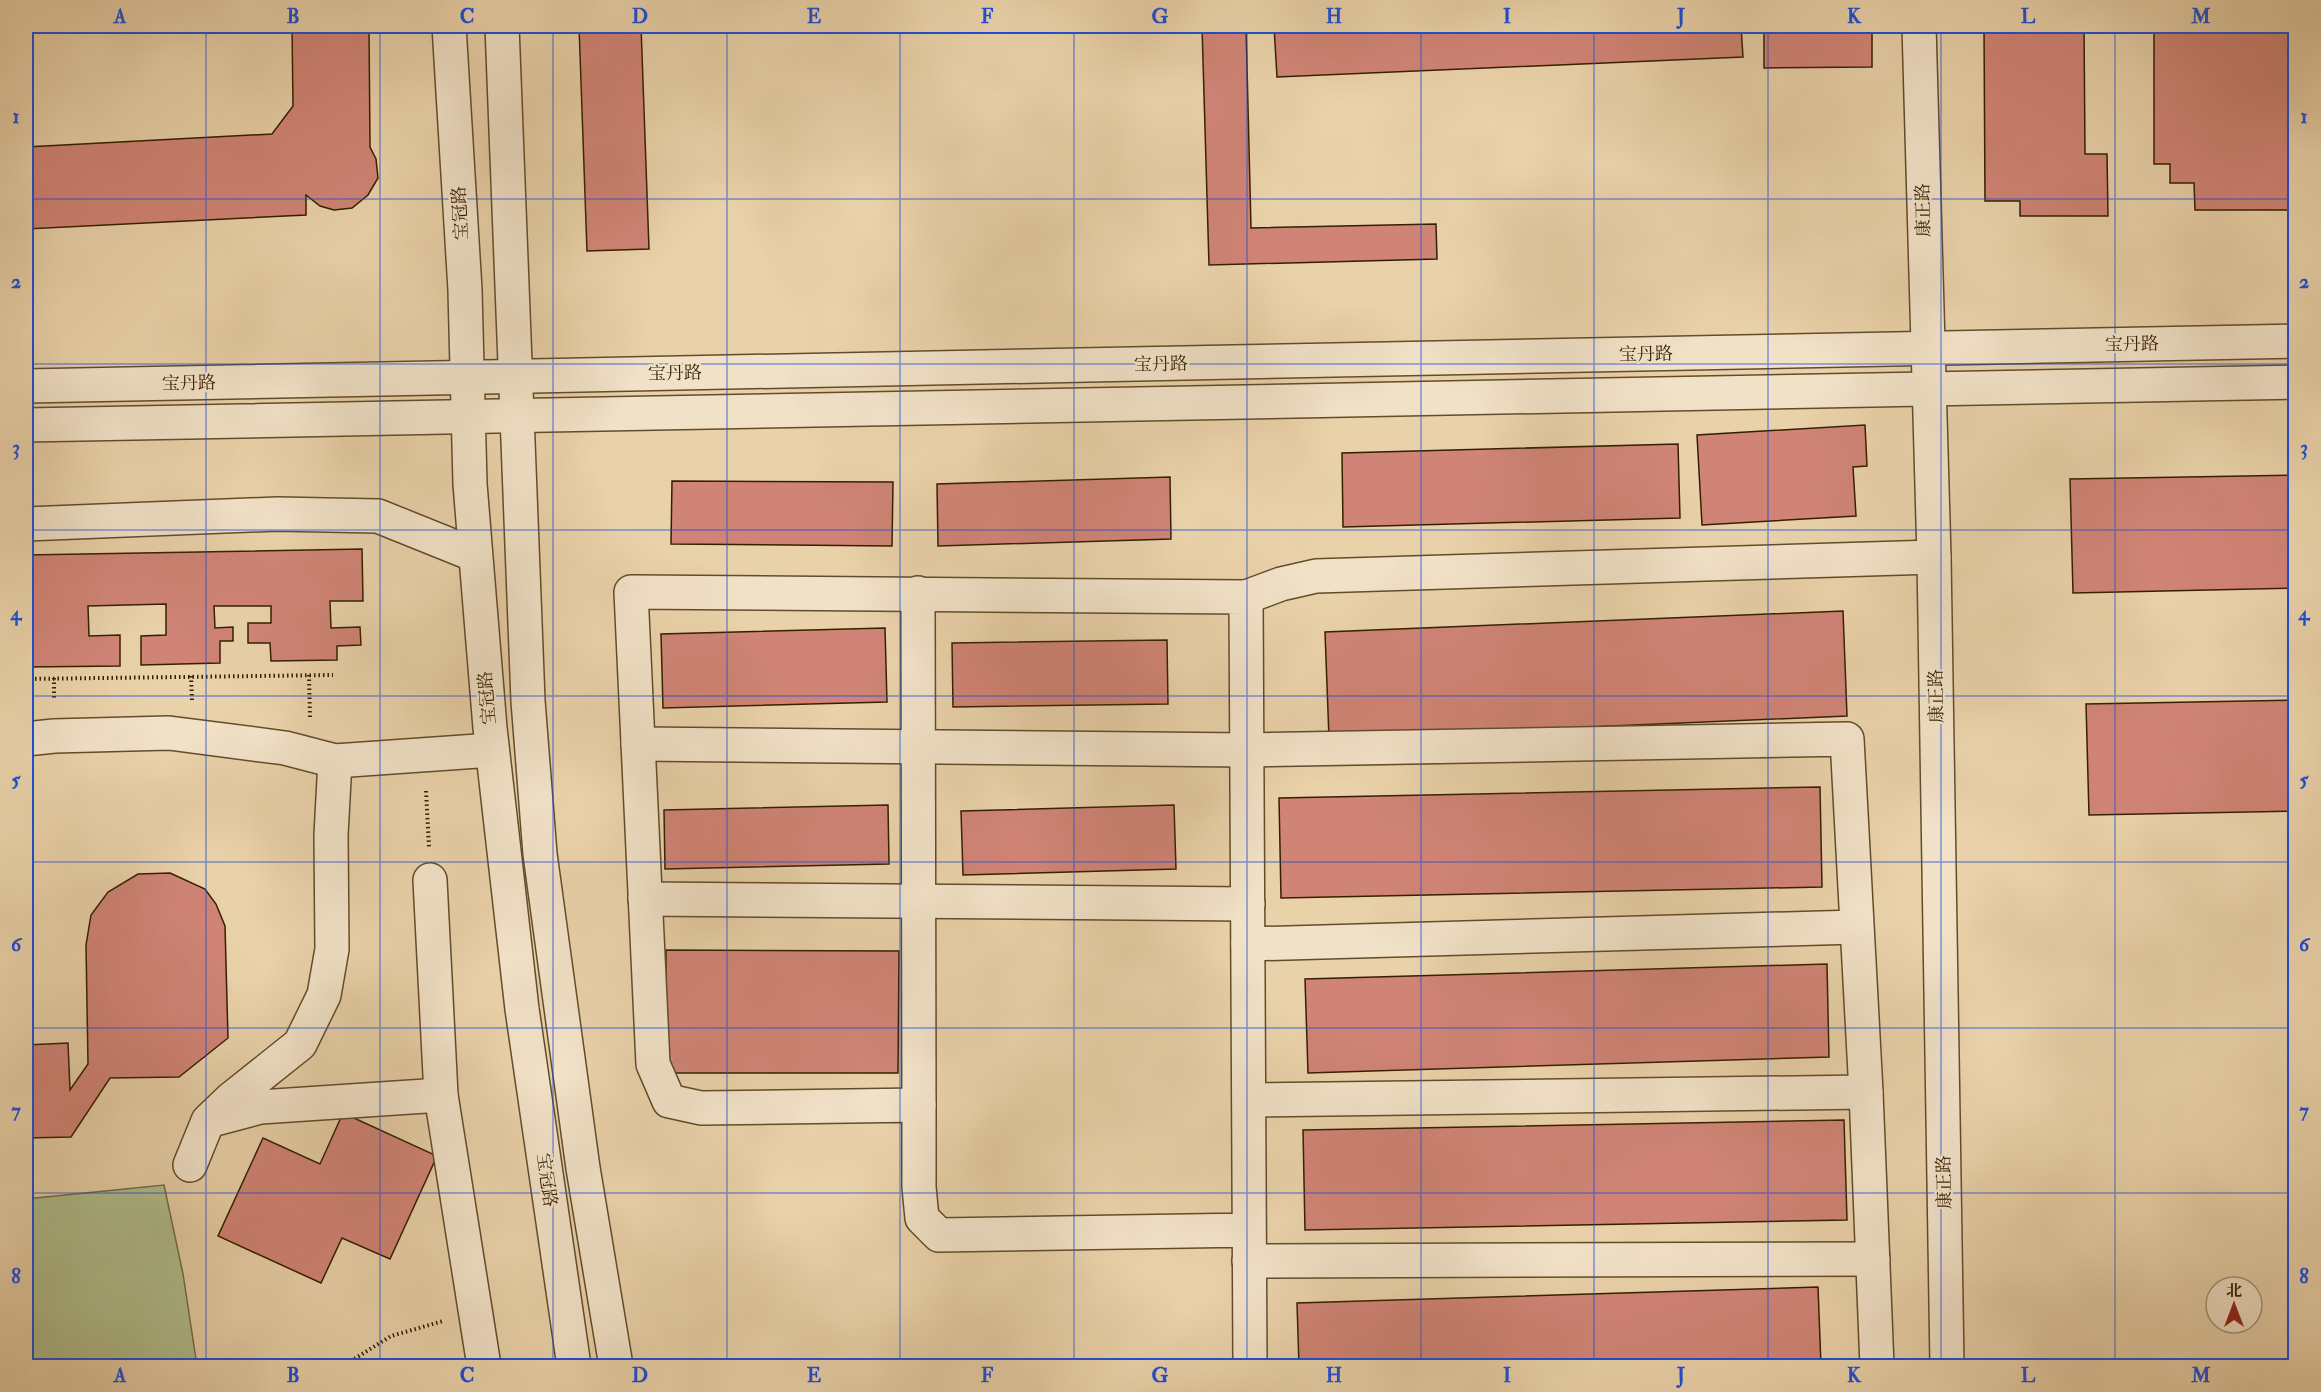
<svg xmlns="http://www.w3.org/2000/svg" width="2321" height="1392" viewBox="0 0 2321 1392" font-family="'IM FELL Double Pica','Noto Serif SC',serif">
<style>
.green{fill:#b0bd8d;stroke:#726e46;stroke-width:1.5}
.building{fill:#d08476;stroke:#351f00;stroke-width:1.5}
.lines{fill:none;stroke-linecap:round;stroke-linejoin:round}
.minor-casing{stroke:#624c2a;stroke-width:36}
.path{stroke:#351f00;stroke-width:4;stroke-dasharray:1.5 3;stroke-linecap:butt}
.minor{stroke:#f1e1c7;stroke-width:33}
.grid{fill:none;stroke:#1d4ed8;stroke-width:1.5;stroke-opacity:0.55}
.labels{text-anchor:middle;stroke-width:4.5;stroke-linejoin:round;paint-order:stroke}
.street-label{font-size:18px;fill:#351f00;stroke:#f1e1c7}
.neatline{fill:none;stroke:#1d4ed8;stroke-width:2}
.grid-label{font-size:20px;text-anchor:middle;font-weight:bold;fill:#1d4ed8}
</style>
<rect width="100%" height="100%" fill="#e9d1a9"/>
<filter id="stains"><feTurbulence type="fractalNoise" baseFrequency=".00333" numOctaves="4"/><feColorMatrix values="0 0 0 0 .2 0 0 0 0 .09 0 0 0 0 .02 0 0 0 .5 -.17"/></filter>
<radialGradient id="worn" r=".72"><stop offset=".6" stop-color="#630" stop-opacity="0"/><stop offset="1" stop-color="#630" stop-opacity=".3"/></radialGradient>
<path class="green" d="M164 1185 183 1274 197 1366H26V1199Z"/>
<g class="building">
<path d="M292 26H369L370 147 376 159 378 178 368 195 352 208 334 210 320 206 306 195V215L26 229V147L272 134 293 106Z"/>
<path d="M579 26H641L649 249 587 251Z"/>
<path d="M1202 26H1246L1251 228 1436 224 1437 259 1209 265Z"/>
<path d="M1274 26H1741L1743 57 1277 77Z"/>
<path d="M1764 26H1872V67L1764 68Z"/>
<path d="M1984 26H2084L2085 154H2107L2108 216H2020V201H1985Z"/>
<path d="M2154 26H2296V210H2195L2194 183H2170V164H2154Z"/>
<path d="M1865 425 1867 466 1853 467 1856 516 1702 525 1697 435Z"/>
<path d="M1678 444 1680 518 1343 527 1342 453Z"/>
<path d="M2296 475V588L2073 593 2070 479Z"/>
<path d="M1170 477 1171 539 938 546 937 484Z"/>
<path d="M672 481 893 482 892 546 671 544Z"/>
<path d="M362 549 363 601H330L331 628 360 627 361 645 337 646V660L271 661 270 643H248V623H271V606H214L215 628 233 627V641H220V663L141 665V636L166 635V604L88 606 89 636 120 635V666L26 667V555Z"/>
<path d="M1843 611 1847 716 1329 738 1325 632Z"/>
<path d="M885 628 887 702 663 708 661 634Z"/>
<path d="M1167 640 1168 704 953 707 952 643Z"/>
<path d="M2296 700V811L2089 815 2086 704Z"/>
<path d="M1820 787 1822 887 1281 898 1279 798Z"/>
<path d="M888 805 889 864 665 869 664 810Z"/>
<path d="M1174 805 1176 869 963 875 961 811Z"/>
<path d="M170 873 205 889 216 904 225 926 228 1038 179 1077 110 1078 71 1137 26 1138V1045L68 1043 70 1090 88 1064 86 945 91 915 108 892 138 874Z"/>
<path d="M666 950 899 951 898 1073H665Z"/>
<path d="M1827 964 1829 1057 1308 1073 1305 979Z"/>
<path d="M343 1113 437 1156 390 1259 342 1238 321 1283 218 1236 263 1138 320 1164Z"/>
<path d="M1844 1120 1847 1220 1305 1230 1303 1130Z"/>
<path d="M1818 1287 1821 1366H1299L1297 1303Z"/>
</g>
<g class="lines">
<g class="minor-casing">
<g id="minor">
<path d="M449 26 465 290 470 484 490 728 522 1009 574 1366"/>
<path d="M502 26 528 701 540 854 583 1168 616 1366"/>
<path d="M1919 26 1934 557 1947 1366"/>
<path d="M26 386 2296 341"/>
<path d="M26 425 2296 382"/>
<path d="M26 524 277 514 378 516 475 555"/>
<path d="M918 593 919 1105"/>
<path d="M1246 597 1281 584 1316 576 1934 557"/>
<path d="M26 739 54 736 169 733 285 748 335 761 492 750"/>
<path d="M638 744 1247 750 1847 739 1866 1092 1877 1366"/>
<path d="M430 880 441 1095 484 1366"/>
<path d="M645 899 1248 904"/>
<path d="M1248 944 1856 927"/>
<path d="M1249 1100 1866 1092"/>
<path d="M215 1119 260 1107 441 1095"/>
<path d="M190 1165 208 1121 231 1099 300 1044 324 995 332 949 331 835 335 761"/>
<path d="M1249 1230 939 1235 922 1218 919 1187V1105L701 1108 669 1101 653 1064 631 592 1246 597 1250 1366"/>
<path d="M1249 1261 1873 1259"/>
</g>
</g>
<g class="path">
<path d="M309 675 310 719"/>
<path d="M191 676 192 700"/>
<path d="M54 678V699"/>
<path d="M26 679 333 675"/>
<path d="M426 791 429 847"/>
<path d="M343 1366 391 1336 443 1321"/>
</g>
<use href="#minor" class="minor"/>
</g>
<path class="grid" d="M206 26V1366M380 26V1366M553 26V1366M727 26V1366M900 26V1366M1074 26V1366M1247 26V1366M1421 26V1366M1594 26V1366M1768 26V1366M1941 26V1366M2115 26V1366M26 199H2296M26 364H2296M26 530H2296M26 696H2296M26 862H2296M26 1028H2296M26 1193H2296"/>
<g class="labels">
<g class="street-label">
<text transform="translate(1923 210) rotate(-91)" y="6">康正路</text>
<text transform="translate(460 213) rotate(-93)" y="6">宝冠路</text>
<text transform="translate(2132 344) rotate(-1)" y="6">宝丹路</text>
<text transform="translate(1646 354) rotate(-1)" y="6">宝丹路</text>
<text transform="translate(1161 364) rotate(-1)" y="6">宝丹路</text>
<text transform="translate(675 373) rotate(-1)" y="6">宝丹路</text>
<text transform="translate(189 383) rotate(-1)" y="6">宝丹路</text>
<text transform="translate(1936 696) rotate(-91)" y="6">康正路</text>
<text transform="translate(487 698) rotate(-95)" y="6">宝冠路</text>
<text transform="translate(547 1180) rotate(82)" y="6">宝冠路</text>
<text transform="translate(1944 1182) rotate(-91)" y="6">康正路</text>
</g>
</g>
<rect width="2321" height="1392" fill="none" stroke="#e9d1a9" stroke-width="66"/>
<g transform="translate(2234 1305)"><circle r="28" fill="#f1e1c7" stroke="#a69377" stroke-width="1.5"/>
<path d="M0-4.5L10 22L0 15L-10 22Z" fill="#8f2418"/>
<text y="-9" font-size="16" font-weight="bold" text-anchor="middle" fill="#351f00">北</text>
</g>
<rect x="33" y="33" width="2255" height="1326" class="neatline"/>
<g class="grid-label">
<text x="120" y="23">A</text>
<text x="293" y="23">B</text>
<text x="467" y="23">C</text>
<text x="640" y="23">D</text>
<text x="814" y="23">E</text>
<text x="987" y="23">F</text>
<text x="1160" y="23">G</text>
<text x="1334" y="23">H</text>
<text x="1507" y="23">I</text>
<text x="1681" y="23">J</text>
<text x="1854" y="23">K</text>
<text x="2028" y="23">L</text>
<text x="2201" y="23">M</text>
<text x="16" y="123">1</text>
<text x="2304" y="123">1</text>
<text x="16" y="288">2</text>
<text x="2304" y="288">2</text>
<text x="16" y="454">3</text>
<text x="2304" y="454">3</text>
<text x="16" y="620">4</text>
<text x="2304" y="620">4</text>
<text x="16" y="786">5</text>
<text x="2304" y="786">5</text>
<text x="16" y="951">6</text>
<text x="2304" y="951">6</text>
<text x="16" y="1117">7</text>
<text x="2304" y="1117">7</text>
<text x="16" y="1283">8</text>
<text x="2304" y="1283">8</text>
<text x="120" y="1382">A</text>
<text x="293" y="1382">B</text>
<text x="467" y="1382">C</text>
<text x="640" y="1382">D</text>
<text x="814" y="1382">E</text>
<text x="987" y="1382">F</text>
<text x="1160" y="1382">G</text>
<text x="1334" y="1382">H</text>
<text x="1507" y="1382">I</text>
<text x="1681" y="1382">J</text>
<text x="1854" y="1382">K</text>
<text x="2028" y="1382">L</text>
<text x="2201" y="1382">M</text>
</g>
<rect width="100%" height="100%" filter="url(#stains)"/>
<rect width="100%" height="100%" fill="url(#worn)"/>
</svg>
